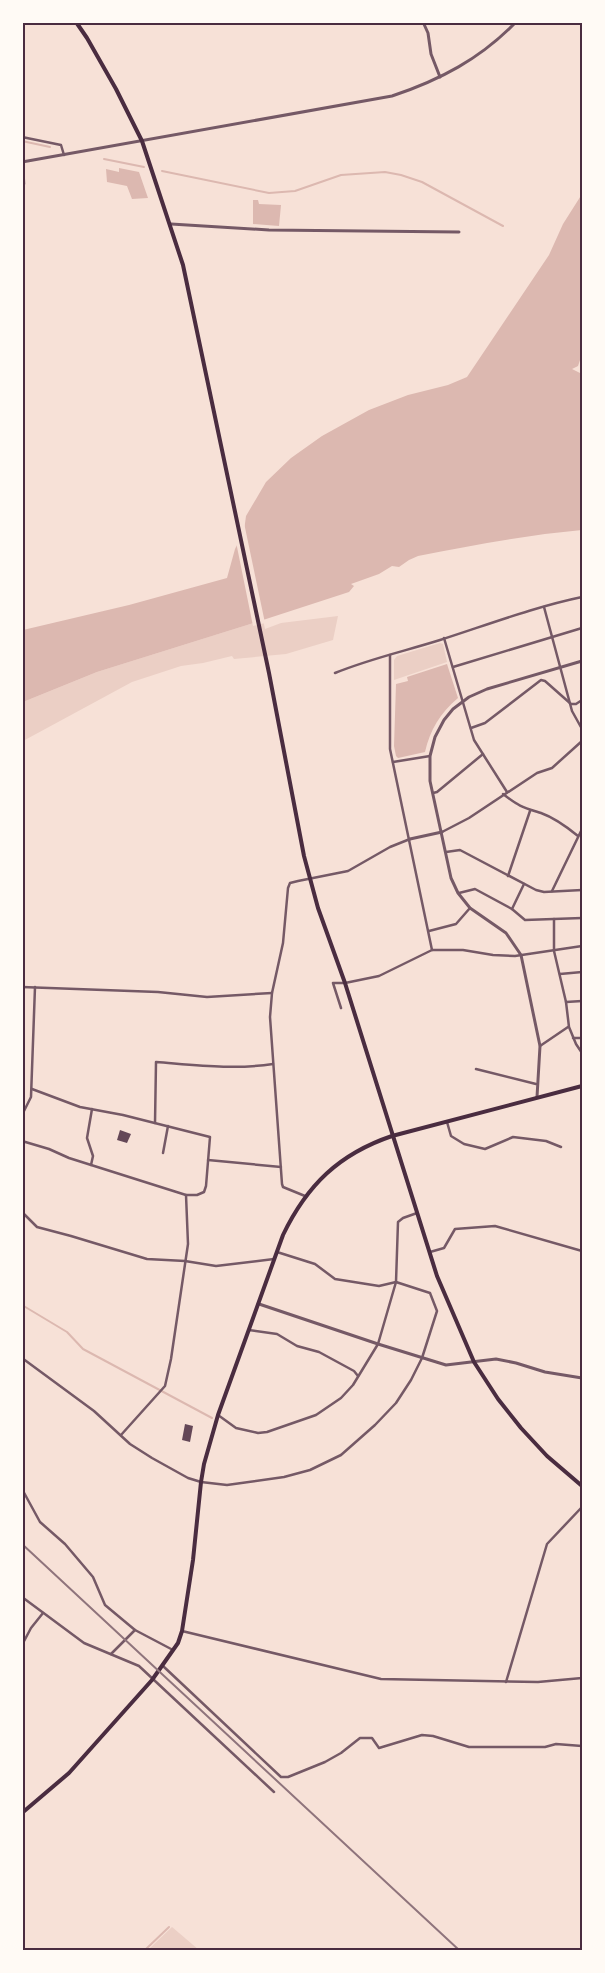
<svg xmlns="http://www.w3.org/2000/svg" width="605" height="1973" viewBox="0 0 605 1973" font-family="'Open Sans',sans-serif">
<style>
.green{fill:#ebcfc5}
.water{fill:#dcb8b0}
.pier{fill:#f7e1d7}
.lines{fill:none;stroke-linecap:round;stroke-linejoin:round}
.stream{stroke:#dcb8b0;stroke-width:2}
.building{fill:#644757}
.minor{stroke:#755966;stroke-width:2.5}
.tertiary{stroke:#755966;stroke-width:3}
.secondary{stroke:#4a2c40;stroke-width:4}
.primary{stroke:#4a2c40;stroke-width:4}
.rail{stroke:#8f747c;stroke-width:2}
.neatline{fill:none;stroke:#4a2c40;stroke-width:2}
</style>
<rect width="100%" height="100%" fill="#f7e1d7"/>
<g class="green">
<path d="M338 616 333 640 286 654 234 659 232 656 203 663 181 666 132 682 23 741V702L97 672 263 620 265 629 281 623Z"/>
<path d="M440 643 443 644 447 662 394 680V660L397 656Z"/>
<path d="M172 1927 199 1950H148Z"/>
</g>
<g class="water">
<path d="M119 168 139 172 148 198 132 199 127 186 107 182 106 169 119 172Z"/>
<path d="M582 194V354L578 366 572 369 582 374V530C527 535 473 545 418 556L409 560 399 567 392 566 379 574 351 584 354 586 349 592 263 620 97 672 23 702V630L129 605 227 578 235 549 244 531 246 516 266 482 291 458 322 436 369 410 408 395 448 385 467 377 549 255 563 224Z"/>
<path d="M253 200H258L259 204 281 205 279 226 253 224Z"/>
<path d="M447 664 458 698C440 713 430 730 425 752L398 758 396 756 394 746 396 684 408 681 407 677Z"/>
</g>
<path class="pier" d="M243 518 265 623 253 626 236 542 241 530Z"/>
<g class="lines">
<g class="stream">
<path d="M22 141 50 147"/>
<path d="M104 159 144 167"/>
<path d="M162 171 269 193 295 191 341 175 385 172 401 175 422 182 503 226"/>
<path d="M22 1305 67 1332 83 1349 212 1418"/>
<path d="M145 1950 169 1927"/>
</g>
</g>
<g class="building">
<path d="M120 1130 131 1134 127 1143 117 1140Z"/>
<path d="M185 1424 193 1426 190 1442 182 1440Z"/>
</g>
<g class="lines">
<g class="minor">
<path d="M22 137 61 145 64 155"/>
<path d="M23 162 24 184"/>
<path d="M544 607 572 711 582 729"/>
<path d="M444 638 474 740 507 792"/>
<path d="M390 655V749L432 950"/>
<path d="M453 667 582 628"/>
<path d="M335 673C369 659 405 651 440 640 487 625 534 607 582 597"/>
<path d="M471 728 485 723 541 680 545 681 571 704H576L582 700"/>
<path d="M393 762 430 756"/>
<path d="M433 793 437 792 483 754"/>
<path d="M503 794C520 807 522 807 541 813 555 818 567 827 578 836"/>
<path d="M442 832 469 818 537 773 552 768 582 741"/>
<path d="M446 852 460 850 536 890 544 892 582 890"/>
<path d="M508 876 530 811"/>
<path d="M552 891 582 829"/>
<path d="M459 893 475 889 512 909 525 920 582 918"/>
<path d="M512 909 524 884"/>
<path d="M554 919V951L566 1002 569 1027 576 1044 582 1053"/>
<path d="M429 931 456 924 470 908"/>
<path d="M560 974 582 972"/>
<path d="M22 987 158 992 207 997 272 993"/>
<path d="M566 1002 582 1001"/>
<path d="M341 1008 333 983H345L379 976 432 950H463L493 955 515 956 582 946"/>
<path d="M573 1038H582"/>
<path d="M540 1046 568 1027"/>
<path d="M476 1069 536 1084"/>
<path d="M22 1115 31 1097 35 987"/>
<path d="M447 1122 451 1136 464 1144 485 1149 513 1137 546 1141 561 1147"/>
<path d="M155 1123 156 1062C195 1065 234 1070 273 1064"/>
<path d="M22 1141 49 1149 69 1158 186 1195H197L204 1192 206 1186 210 1137 123 1115 80 1107 32 1089"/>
<path d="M163 1153 168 1126"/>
<path d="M208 1160 281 1167"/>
<path d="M91 1165 93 1156 87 1138 92 1109"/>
<path d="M305 1196 283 1187 282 1184 270 1017 272 993 283 943 288 888 290 883 298 881 348 871 390 847 410 839"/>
<path d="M22 1212 37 1227 71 1236 147 1259 185 1261 216 1266 274 1259"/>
<path d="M430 1252 444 1248 455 1229 495 1226 582 1251"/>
<path d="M249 1330 277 1334 297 1346 319 1352 354 1371 358 1376"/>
<path d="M22 1358 94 1411 130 1444 152 1458 188 1478 201 1482 227 1485 284 1477 310 1470 341 1455 375 1425 396 1403 411 1380 422 1358 437 1311 430 1293 396 1282 379 1286 335 1279 315 1264 277 1252"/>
<path d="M218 1415 236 1428 258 1433 267 1432 316 1415 341 1398 353 1385 378 1344 396 1282 398 1222 403 1218 417 1213"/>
<path d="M121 1435 165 1386 171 1359 188 1244 186 1195"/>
<path d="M22 1489 40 1522 65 1544 93 1577 105 1605 135 1630 173 1650"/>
<path d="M22 1597 84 1643 139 1666 274 1792"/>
<path d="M182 1631 381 1679 538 1682 582 1678"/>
<path d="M22 1645 31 1628 43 1613"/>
<path d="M111 1654 135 1630"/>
<path d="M163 1666 281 1777H288L325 1762 341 1753 360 1738H372L379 1748 422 1735 433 1736 469 1747H545L556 1744 582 1746"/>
<path d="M506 1682 547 1544 582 1507"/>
</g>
<g class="tertiary">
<path d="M423 22 428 33 431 54 440 77"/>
<path d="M22 162 392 96C440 80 480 59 516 22"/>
<path d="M171 224 269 230 459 232"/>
<path d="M410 839 442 832"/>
<path d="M537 1097 540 1046 521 955 506 933 470 908 458 893 451 878 430 781V756L435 737 444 720 453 709 469 697 487 689 582 661"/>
<path d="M259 1304 378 1344 446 1365 496 1359 516 1363 545 1372 582 1378"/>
</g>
<path class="secondary" d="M22 1813 69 1773 152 1680 178 1643 182 1631 193 1560 201 1482 204 1464 218 1415 283 1235C307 1185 339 1154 392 1136L582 1086"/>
<path class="primary" d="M76 22 87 38 116 89 142 141 183 265 269 673 304 856 318 908 345 983 437 1276 474 1362 498 1399 521 1428 547 1456 582 1486"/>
<path class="rail" d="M22 1544 459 1950"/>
</g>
<rect width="605" height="1973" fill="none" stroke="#fffaf5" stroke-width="48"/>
<rect x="24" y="24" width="557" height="1925" class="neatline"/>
</svg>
